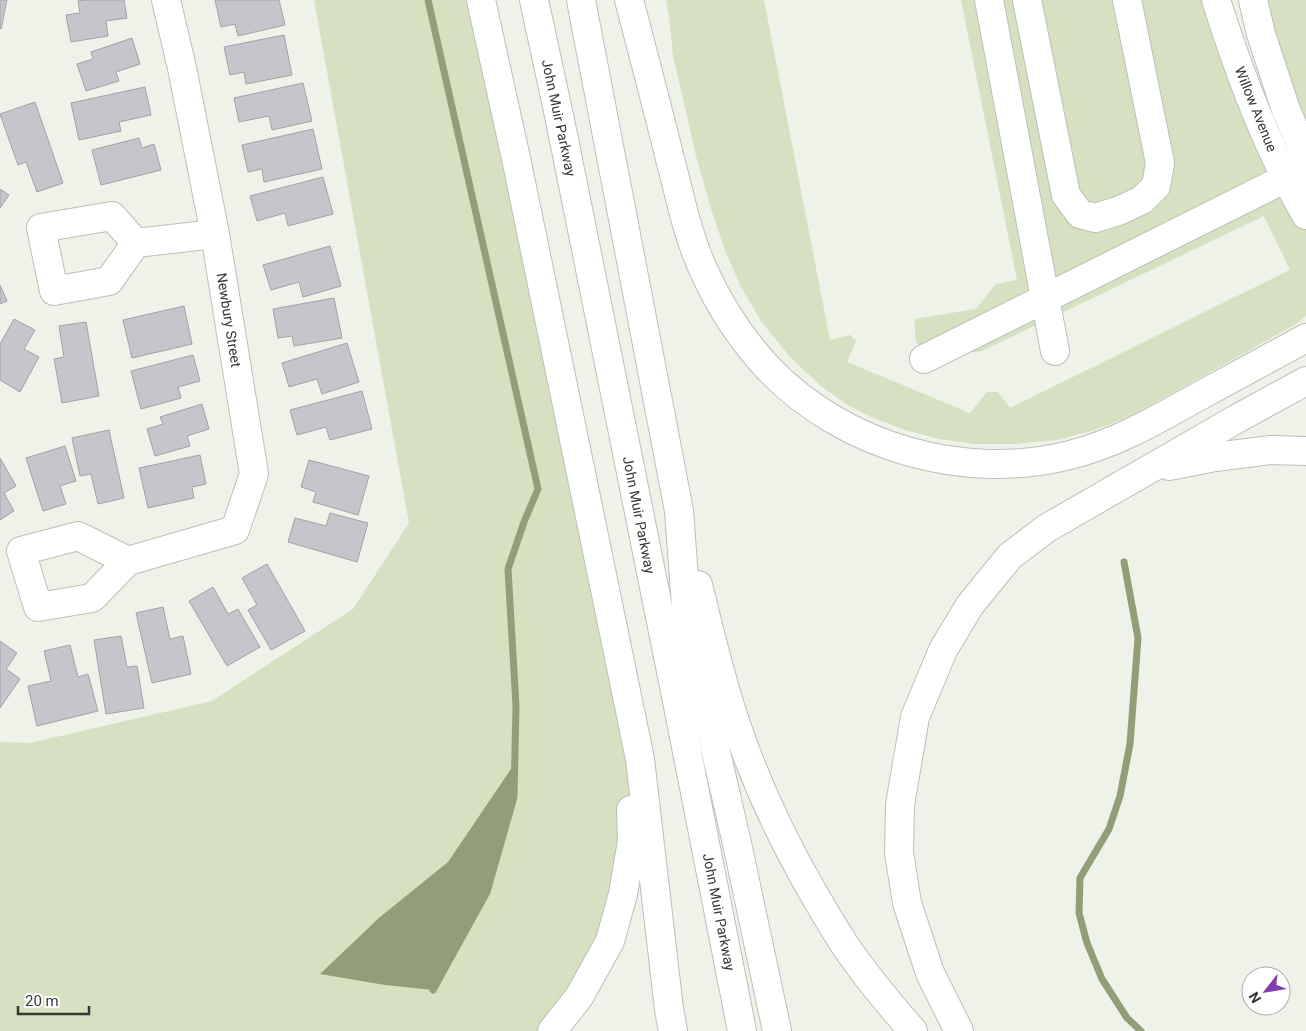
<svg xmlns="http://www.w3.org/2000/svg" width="1306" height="1031" viewBox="0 0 1306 1031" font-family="Roboto,sans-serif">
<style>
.green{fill:#d5e1c0}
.water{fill:#919e78}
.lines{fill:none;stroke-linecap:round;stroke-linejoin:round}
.stream{stroke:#919e78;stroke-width:7}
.building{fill:#c8c4cc;stroke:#a5a0a9}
.minor-casing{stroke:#bdc0b7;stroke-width:30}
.highway-casing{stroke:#bdc0b7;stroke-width:30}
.minor{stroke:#fff;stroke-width:28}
.highway{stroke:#fff;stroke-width:28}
.labels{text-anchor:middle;stroke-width:5;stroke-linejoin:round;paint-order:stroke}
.street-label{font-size:14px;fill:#363834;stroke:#fff}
</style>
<rect width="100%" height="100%" fill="#eef2e8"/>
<g class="green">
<path d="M314 0H481L624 681 632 841 623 894 552 1031H0V742L30 743 212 701 353 609 409 523Z"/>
<path d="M666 0H764L830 340 850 335 856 341 847 362 970 413 987 392H998L1010 408 1290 270 1264 216 982 351 956 354 916 343 914 319 976 309 996 284 1017 280 961 0H1216L1306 215V316L1296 324 1133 415 1095 430 1057 440 1014 444H975L939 439 905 430 871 417 846 404 821 386 790 357 761 321 741 287 725 250 712 212 696 156 673 55 669 17Z"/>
<path d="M1253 0H1306V157Z"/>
</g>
<path class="water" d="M515 763 514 797 487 892 433 990 385 985 320 974 380 917 448 862Z"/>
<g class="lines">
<g class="stream">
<path d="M428 0 538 489 524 522 508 569 516 706 514 797 487 892 433 990"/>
<path d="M1124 562 1138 638 1130 744 1120 796 1109 829 1080 878 1079 913 1087 943 1102 979 1127 1018 1141 1031"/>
</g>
</g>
<g class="building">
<path d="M0 0H7L1 29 0 28Z"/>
<path d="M85 0H124L127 18 106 21 108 36 71 42 66 15 80 13 78 1Z"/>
<path d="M215 0H279L285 25 238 36 235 24 221 27Z"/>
<path d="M284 35 292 75 246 84 244 72 230 75 224 47Z"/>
<path d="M132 38 140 64 116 72 119 81 86 91 77 64 93 59 91 52Z"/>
<path d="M303 83 312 121 272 130 269 116 239 122 234 98Z"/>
<path d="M145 87 151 115 119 122 121 131 79 140 71 103Z"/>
<path d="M35 102 63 183 37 192 26 162 18 165 0 114Z"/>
<path d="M313 129 322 169 264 182 262 169 248 172 242 145Z"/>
<path d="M139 138 142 148 154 144 161 170 101 185 92 150Z"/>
<path d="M323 177 333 214 288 226 285 213 257 221 250 196Z"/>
<path d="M0 189 9 195 0 208Z"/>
<path d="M330 246 341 286 303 297 299 282 271 290 263 265Z"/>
<path d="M0 285 7 301 0 304Z"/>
<path d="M334 298 342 338 294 346 292 336 278 338 273 309Z"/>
<path d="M184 306 192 344 132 358 123 320Z"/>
<path d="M14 319 35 330 24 349 39 357 20 392 0 380V344Z"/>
<path d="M86 322 99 396 62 403 54 359 64 357 59 326Z"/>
<path d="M347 343 359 382 322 394 317 379 289 387 282 363Z"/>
<path d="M193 355 200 381 178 387 181 398 141 409 131 371Z"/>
<path d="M362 391 372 429 330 440 326 427 297 435 290 410Z"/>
<path d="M202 404 209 429 187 436 190 446 155 456 147 429 163 424 160 417Z"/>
<path d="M109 430 124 498 98 504 91 474 80 476 72 438Z"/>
<path d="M65 446 76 481 60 486 66 504 43 511 26 458Z"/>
<path d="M200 455 206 484 192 487 194 498 148 508 139 468Z"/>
<path d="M0 458 16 486 4 493 14 511 0 520Z"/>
<path d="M309 460 369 476 358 515 313 502 316 492 301 487Z"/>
<path d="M330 513 368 523 357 562 288 542 295 518 326 526Z"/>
<path d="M267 564 305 631 271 650 248 610 257 605 242 578Z"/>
<path d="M213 587 228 614 238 609 260 647 227 666 189 601Z"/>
<path d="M163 607 170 639 183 636 191 674 152 683 136 613Z"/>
<path d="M121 636 127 667 137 666 144 708 106 714 94 640Z"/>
<path d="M0 641 17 653 6 669 20 679 0 708Z"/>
<path d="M70 645 78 677 88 674 98 711 37 726 28 686 51 681 44 651Z"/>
</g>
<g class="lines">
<g class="minor-casing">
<g id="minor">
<path d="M989 0 1055 351"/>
<path d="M1027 0 1066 195 1080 214 1095 218 1118 211 1142 200 1156 186 1160 163 1127 0"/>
<path d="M1216 0C1235 60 1257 121 1286 178 1292 190 1299 203 1306 215"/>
<path d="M1253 0 1261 34 1286 110 1306 157"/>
<path d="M136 243 109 281 54 291 41 228 112 216 136 243 215 234"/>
<path d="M924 359 1286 178 1306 172"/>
<path d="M128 561 78 536 21 551 38 607 92 598 128 561 235 530 254 474 215 234 182 68 166 0"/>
</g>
</g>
<g class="highway-casing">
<g id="highway">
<path d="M481 0 517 163 640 759 669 1009 673 1031"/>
<path d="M534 0 560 120 677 701 742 1031"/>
<path d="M581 0 679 511 687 619 704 700 738 848 777 1031"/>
<path d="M629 0C643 53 657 106 670 159 680 196 687 234 703 269 719 305 741 339 768 368 843 447 965 482 1070 455 1114 444 1153 422 1192 400 1230 379 1268 359 1306 338"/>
<path d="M1169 466 1215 457 1271 450 1306 451"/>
<path d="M698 585C710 632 720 678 736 724 756 784 783 841 815 896 827 916 838 936 851 954 870 981 891 1006 913 1031"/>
<path d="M552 1031 579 997 610 941 623 894 632 841 631 810"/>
<path d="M959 1031 930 973 907 903 899 853 900 805 915 717 943 650 970 605 1010 556 1047 528 1240 417 1306 381"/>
</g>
</g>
<use href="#minor" class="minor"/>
<use href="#highway" class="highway"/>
</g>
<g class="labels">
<g class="street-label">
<text transform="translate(1256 109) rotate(68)" y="5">Willow Avenue</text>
<text transform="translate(559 118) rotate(78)" y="5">John Muir Parkway</text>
<text transform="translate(229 320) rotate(81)" y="5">Newbury Street</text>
<text transform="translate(639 515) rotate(79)" y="5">John Muir Parkway</text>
<text transform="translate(719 912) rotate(79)" y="5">John Muir Parkway</text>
</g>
</g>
<g transform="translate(1266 991) rotate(239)"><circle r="24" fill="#ffffff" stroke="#afafae"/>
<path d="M0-4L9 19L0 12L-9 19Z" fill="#833eb2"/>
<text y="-8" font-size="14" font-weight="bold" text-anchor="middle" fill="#363834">N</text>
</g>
<path d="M18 1006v8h71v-8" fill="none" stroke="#363834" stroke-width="2.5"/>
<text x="25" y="1006" font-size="15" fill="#363834" stroke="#ffffff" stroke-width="4" paint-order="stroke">20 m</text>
</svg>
